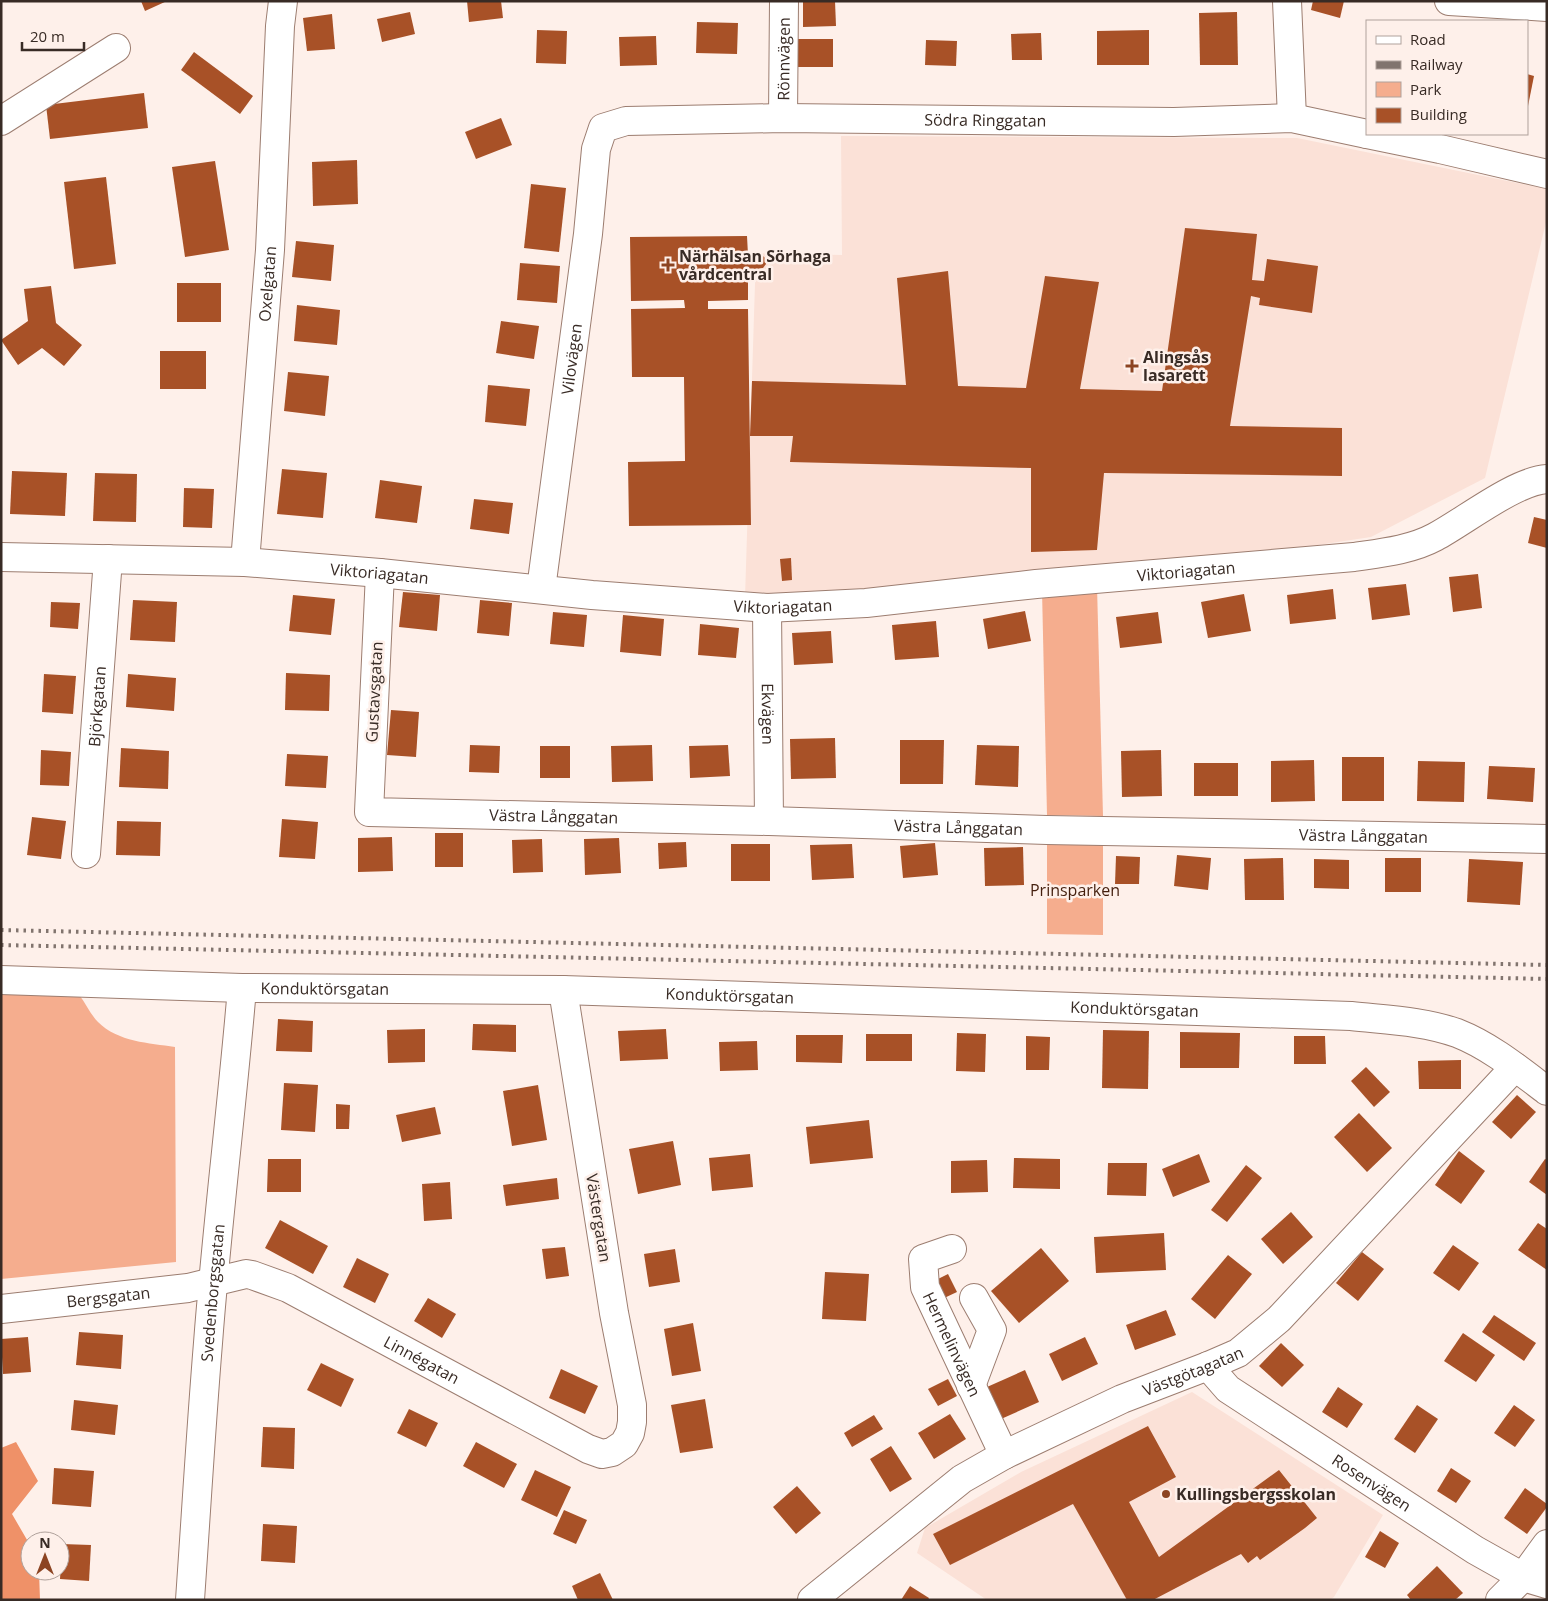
<svg xmlns="http://www.w3.org/2000/svg" width="1548" height="1601" viewBox="0 0 1548 1601" font-family="'Open Sans',sans-serif">
<style>
.built{fill:#fbe1d7}
.green{fill:#f5ad8e}
.forest{fill:#ef9168}
.building{fill:#a85127}
.lines{fill:none;stroke-linecap:round;stroke-linejoin:round}
.minor-casing{stroke:#9c7d70;stroke-width:30}
.minor{stroke:#fff;stroke-width:28}
.rail{stroke:#81746e;stroke-width:4;stroke-dasharray:2.5 5;stroke-linecap:butt}
.poi-dot{fill:#8c4422;stroke:#fef0ea;stroke-width:2}
.labels{text-anchor:middle;stroke-width:5;stroke-linejoin:round;paint-order:stroke}
.street-label{font-size:16px;fill:#382b25;stroke:#fef0ea}
.poi-label{font-size:16px;font-weight:bold;fill:#382b25;stroke:#fef0ea;text-anchor:start}
.park-label{font-size:16px;fill:#441f0e;stroke:#fef0ea}
</style>
<rect width="100%" height="100%" fill="#fef0ea"/>
<g class="built">
<path d="M841 136 1297 138 1547 189V218L1485 478 1371 537 1141 572 745 597 756 253 842 255Z"/>
<path d="M1192 1392 1383 1515 1334 1597 1330 1600H987L917 1553 925 1528 1021 1472Z"/>
</g>
<g class="green">
<path d="M1097 586 1103 816 1047 815 1042 590Z"/>
<path d="M1047 845H1103V935L1047 934Z"/>
<path d="M1 992 80 996C86 1004 91 1015 98 1022 118 1042 149 1043 175 1047L176 1262 1 1279Z"/>
</g>
<path class="forest" d="M16 1442 38 1481 12 1514 30 1545V1571H39L40 1600H1V1448Z"/>
<g class="building">
<path d="M141 1H167L145 11Z"/>
<path d="M467 1H501L503 18 469 22Z"/>
<path d="M803 1H835L836 26 803 27Z"/>
<path d="M1313 1H1344L1340 18 1311 10Z"/>
<path d="M410 12 415 34 382 42 377 19Z"/>
<path d="M1237 12 1238 65H1200L1199 13Z"/>
<path d="M332 14 335 49 307 51 303 18Z"/>
<path d="M697 22 738 23 737 54 696 53Z"/>
<path d="M537 30 567 31 566 64 536 63Z"/>
<path d="M1149 30V65H1097V31Z"/>
<path d="M1041 33 1042 60H1012L1011 34Z"/>
<path d="M656 36 657 65 620 66 619 37Z"/>
<rect x="798" y="39" width="35" height="28"/>
<path d="M926 40 957 41 956 66 925 65Z"/>
<path d="M194 52 253 96 240 114 181 70Z"/>
<path d="M1527 74 1534 76 1528 106H1527Z"/>
<path d="M144 93 148 128 50 139 46 105Z"/>
<path d="M501 118 512 145 476 159 465 132Z"/>
<path d="M357 160 358 204 313 206 312 162Z"/>
<path d="M215 161 229 250 185 257 172 167Z"/>
<path d="M106 177 116 264 74 269 64 182Z"/>
<path d="M531 184 566 188 559 252 524 248Z"/>
<path d="M1185 228 1257 234 1252 280 1264 281 1267 259 1318 266 1312 313 1259 305 1260 298 1251 296 1230 426 1342 428V476L1104 473 1097 550 1031 552V468L790 462 793 436H750L752 381 906 385 897 278 948 271 958 386 1026 388 1045 276 1099 282 1080 389 1162 391Z"/>
<path d="M747 236 748 255 759 254 763 256 766 259V264L763 268 748 270V300L708 301V309H748L751 525 629 526 628 462 685 461 684 377H632L631 309 685 308 684 300 631 301 630 237Z"/>
<path d="M296 241 334 245 331 281 292 277Z"/>
<path d="M520 263 560 266 557 303 517 300Z"/>
<rect x="177" y="283" width="44" height="39"/>
<path d="M51 286 56 323 82 345 64 366 42 348 18 365 1 340 28 321 24 289Z"/>
<path d="M297 305 340 310 337 345 294 341Z"/>
<path d="M501 321 539 326 534 359 496 353Z"/>
<rect x="160" y="351" width="46" height="38"/>
<path d="M288 372 329 376 325 416 284 411Z"/>
<path d="M488 385 530 389 526 426 485 422Z"/>
<path d="M282 469 327 473 323 518 277 514Z"/>
<path d="M12 471 67 473 65 516 10 514Z"/>
<path d="M95 473 137 474 136 522 93 521Z"/>
<path d="M380 480 422 486 417 523 375 518Z"/>
<path d="M184 488 214 489 212 528 183 527Z"/>
<path d="M474 499 513 503 509 534 470 529Z"/>
<path d="M1534 517 1547 520V548L1528 543Z"/>
<path d="M791 558 792 580 782 581 780 559Z"/>
<path d="M1478 574 1482 608 1453 612 1449 577Z"/>
<path d="M1406 584 1410 615 1372 620 1368 588Z"/>
<path d="M1333 589 1336 619 1290 624 1287 595Z"/>
<path d="M403 592 440 595 437 631 399 627Z"/>
<path d="M1244 594 1251 631 1208 638 1201 602Z"/>
<path d="M293 595 335 599 331 635 289 631Z"/>
<path d="M133 600 177 602 175 642 130 640Z"/>
<path d="M480 600 512 603 509 636 477 633Z"/>
<path d="M51 602 80 603 78 629 50 627Z"/>
<path d="M1025 611 1031 641 988 649 983 619Z"/>
<path d="M553 612 587 615 584 647 550 644Z"/>
<path d="M1158 612 1162 643 1120 648 1116 617Z"/>
<path d="M623 615 664 619 661 656 620 652Z"/>
<path d="M936 621 939 657 895 660 892 625Z"/>
<path d="M700 624 739 628 736 658 698 655Z"/>
<path d="M831 631 833 663 794 665 792 633Z"/>
<path d="M286 673 330 675 329 711 285 710Z"/>
<path d="M44 674 76 676 73 714 42 712Z"/>
<path d="M128 674 176 678 174 711 126 707Z"/>
<path d="M391 710 419 712 416 757 387 755Z"/>
<path d="M835 738 836 778 791 779 790 739Z"/>
<path d="M900 740H944L943 784H900Z"/>
<path d="M470 745 500 746 499 773 469 772Z"/>
<path d="M652 745 653 781 612 782 611 746Z"/>
<path d="M728 745 730 776 690 778 689 746Z"/>
<path d="M977 745 1019 746 1018 787 975 785Z"/>
<rect x="540" y="746" width="30" height="32"/>
<path d="M121 748 169 751 168 789 119 787Z"/>
<path d="M41 750 71 752 69 786 40 785Z"/>
<path d="M1161 750 1162 796 1122 797 1121 751Z"/>
<path d="M287 754 328 756 326 788 285 786Z"/>
<rect x="1342" y="757" width="42" height="44"/>
<path d="M1314 760 1315 801 1271 802V761Z"/>
<path d="M1418 761 1465 762 1464 802 1417 801Z"/>
<rect x="1194" y="763" width="44" height="33"/>
<path d="M1489 766 1535 768 1533 802 1487 799Z"/>
<path d="M32 817 66 821 61 859 27 855Z"/>
<path d="M282 819 318 822 315 859 279 857Z"/>
<path d="M117 821 161 822 160 856 116 855Z"/>
<rect x="435" y="833" width="28" height="34"/>
<path d="M392 837 393 871 358 872V838Z"/>
<path d="M619 838 621 873 585 875 584 839Z"/>
<path d="M542 839 543 872 513 873 512 840Z"/>
<path d="M686 842 687 867 659 869 658 843Z"/>
<path d="M935 843 938 875 903 878 900 846Z"/>
<rect x="731" y="844" width="39" height="37"/>
<path d="M852 844 854 878 812 880 810 845Z"/>
<path d="M1023 847 1024 885 985 886 984 848Z"/>
<path d="M1177 855 1211 858 1208 890 1174 886Z"/>
<path d="M1116 856 1140 857 1139 884H1115Z"/>
<path d="M1283 858 1284 900H1245L1244 859Z"/>
<rect x="1385" y="858" width="36" height="34"/>
<path d="M1314 859 1349 860V889L1314 888Z"/>
<path d="M1469 859 1523 862 1520 905 1467 902Z"/>
<path d="M278 1019 313 1021 312 1052 276 1051Z"/>
<path d="M473 1024 516 1025V1052L472 1050Z"/>
<path d="M425 1029V1062L388 1063 387 1030Z"/>
<path d="M666 1029 668 1059 620 1061 618 1031Z"/>
<path d="M1103 1030 1149 1031 1148 1089 1102 1088Z"/>
<path d="M1180 1032 1240 1033 1239 1068H1180Z"/>
<path d="M957 1033 986 1034 985 1072 956 1071Z"/>
<rect x="866" y="1034" width="46" height="27"/>
<path d="M796 1035H843L842 1063 796 1062Z"/>
<path d="M1026 1036 1050 1037 1049 1070H1026Z"/>
<path d="M1294 1036H1325L1326 1064H1294Z"/>
<path d="M757 1041 758 1070 720 1071 719 1042Z"/>
<path d="M1461 1060V1089H1419L1418 1061Z"/>
<path d="M1366 1067 1390 1092 1374 1107 1351 1081Z"/>
<path d="M284 1083 318 1085 315 1132 281 1130Z"/>
<path d="M538 1085 547 1140 512 1146 503 1091Z"/>
<path d="M1517 1095 1536 1112 1511 1139 1492 1122Z"/>
<path d="M336 1104 350 1105 349 1129H336Z"/>
<path d="M435 1107 441 1134 402 1142 396 1115Z"/>
<path d="M1359 1113 1392 1148 1367 1172 1334 1137Z"/>
<path d="M869 1120 873 1158 810 1164 806 1127Z"/>
<path d="M673 1141 681 1185 638 1194 629 1149Z"/>
<path d="M1459 1151 1485 1171 1461 1204 1435 1185Z"/>
<path d="M750 1154 753 1187 712 1191 709 1158Z"/>
<path d="M1199 1154 1210 1182 1173 1197 1162 1169Z"/>
<path d="M1014 1158 1060 1159V1189L1013 1188Z"/>
<path d="M268 1159H301V1192H267Z"/>
<path d="M1545 1159 1547 1160V1195L1529 1182Z"/>
<path d="M987 1160 988 1192 951 1193V1161Z"/>
<path d="M1108 1163H1147L1146 1196 1107 1195Z"/>
<path d="M1246 1165 1262 1178 1227 1222 1211 1210Z"/>
<path d="M557 1178 559 1199 506 1206 503 1185Z"/>
<path d="M450 1182 452 1219 424 1221 422 1184Z"/>
<path d="M1291 1212 1313 1237 1283 1264 1261 1239Z"/>
<path d="M280 1220 328 1246 313 1274 265 1248Z"/>
<path d="M1538 1223 1547 1229V1270L1518 1250Z"/>
<path d="M1164 1233 1166 1270 1096 1273 1094 1237Z"/>
<path d="M1453 1245 1479 1263 1459 1291 1433 1273Z"/>
<path d="M565 1247 569 1276 546 1279 542 1249Z"/>
<path d="M1041 1248 1069 1281 1019 1323 991 1291Z"/>
<path d="M675 1249 680 1282 649 1287 644 1254Z"/>
<path d="M1362 1252 1384 1269 1358 1301 1336 1283Z"/>
<path d="M1228 1255 1252 1274 1215 1319 1191 1299Z"/>
<path d="M357 1258 389 1274 375 1303 343 1287Z"/>
<path d="M825 1272 869 1274 866 1321 822 1319Z"/>
<path d="M948 1274 957 1292 942 1299 934 1281Z"/>
<path d="M428 1298 456 1314 442 1338 414 1321Z"/>
<path d="M1166 1310 1176 1335 1135 1350 1126 1325Z"/>
<path d="M1494 1315 1536 1343 1524 1361 1482 1332Z"/>
<path d="M693 1323 701 1371 672 1376 664 1329Z"/>
<path d="M79 1332 123 1335 121 1369 76 1365Z"/>
<path d="M1463 1333 1495 1355 1476 1382 1444 1361Z"/>
<path d="M28 1337 31 1372 3 1374 1 1339Z"/>
<path d="M1085 1337 1098 1364 1062 1381 1049 1354Z"/>
<path d="M1281 1343 1304 1365 1282 1387 1259 1366Z"/>
<path d="M321 1363 354 1379 341 1407 307 1390Z"/>
<path d="M561 1369 598 1386 585 1414 549 1398Z"/>
<path d="M1025 1370 1039 1402 1001 1419 987 1387Z"/>
<path d="M948 1379 957 1396 938 1406 928 1389Z"/>
<path d="M1338 1387 1363 1404 1347 1428 1322 1412Z"/>
<path d="M705 1399 713 1448 680 1453 671 1405Z"/>
<path d="M74 1400 118 1405 115 1435 71 1430Z"/>
<path d="M1417 1405 1438 1419 1415 1453 1394 1439Z"/>
<path d="M1514 1405 1535 1420 1515 1447 1494 1433Z"/>
<path d="M409 1409 438 1423 426 1447 397 1433Z"/>
<path d="M950 1414 966 1439 934 1459 918 1433Z"/>
<path d="M874 1415 883 1429 852 1447 844 1433Z"/>
<path d="M1148 1426 1176 1477 1129 1502 1159 1557 1279 1470 1317 1518 1305 1528 1260 1560 1257 1556 1248 1563 1241 1554 1153 1600H1127L1073 1504 950 1565 933 1534Z"/>
<path d="M263 1427 295 1428 294 1469 261 1467Z"/>
<path d="M476 1442 517 1464 504 1488 463 1466Z"/>
<path d="M891 1446 912 1479 890 1492 870 1459Z"/>
<path d="M54 1468 94 1471 91 1507 52 1504Z"/>
<path d="M1451 1468 1471 1481 1456 1503 1437 1491Z"/>
<path d="M535 1470 571 1487 557 1517 521 1500Z"/>
<path d="M797 1486 821 1513 796 1534 773 1507Z"/>
<path d="M1525 1488 1547 1504V1507L1527 1534 1504 1518Z"/>
<path d="M564 1510 587 1520 576 1544 553 1534Z"/>
<path d="M263 1524 297 1526 295 1563 261 1561Z"/>
<path d="M1380 1531 1399 1543 1385 1568 1365 1557Z"/>
<path d="M62 1544 91 1545 89 1581 60 1579Z"/>
<path d="M1437 1566 1463 1593 1455 1600H1411L1407 1595Z"/>
<path d="M600 1573 613 1600H578L572 1586Z"/>
<path d="M910 1586 929 1598 928 1600H901Z"/>
</g>
<g class="lines">
<g class="minor-casing">
<g id="minor">
<path d="M1287 1 1292 118"/>
<path d="M1449 1 1547 7"/>
<path id="s1" d="M783 118 784 1"/>
<path d="M1 121 116 48"/>
<path d="M1367 134 1440 149 1547 174"/>
<path id="s2" d="M1 557 245 562 380 573 592 595 767 608 866 603 1036 584 1354 557C1381 553 1411 550 1435 537 1465 521 1515 481 1547 479"/>
<path id="s3" d="M245 562 270 250 280 26 283 1"/>
<path id="s4" d="M380 573 369 812 769 821 1047 830 1547 839"/>
<path id="s5" d="M541 589 588 234 596 149 603 128 626 121 783 118 1174 122 1292 118 1367 134"/>
<path id="s6" d="M767 608 769 821"/>
<path id="s7" d="M86 854 108 559"/>
<path id="s8" d="M1 980 242 988 563 990 1351 1016C1387 1020 1423 1021 1457 1033 1490 1046 1518 1069 1547 1091"/>
<path id="s9" d="M952 1249 923 1259 925 1287 1004 1455"/>
<path id="s10" d="M1 1309 188 1288 246 1274 252 1275 288 1288 588 1449 602 1454 612 1452 624 1444 630 1433 632 1422V1405L614 1313 563 990"/>
<path id="s11" d="M1208 1366 1228 1389 1475 1550 1523 1577 1547 1584"/>
<path d="M971 1386 992 1330 974 1298"/>
<path id="s12" d="M190 1600C196 1514 201 1428 208 1343 217 1224 232 1107 242 988"/>
<path id="s13" d="M812 1600 962 1479 1004 1455 1122 1399 1208 1366 1238 1353 1279 1319 1515 1067"/>
<path d="M1500 1600 1523 1577 1547 1544"/>
</g>
</g>
<use href="#minor" class="minor"/>
<g class="rail">
<path d="M1 930 1547 965"/>
<path d="M1 945 1547 979"/>
</g>
</g>
<g class="poi-dot">
<path d="M665.5 257.5h5v5h5v5h-5v5h-5v-5h-5v-5h5z"/>
<path d="M1129.5 358.5h5v5h5v5h-5v5h-5v-5h-5v-5h5z"/>
<circle cx="1166" cy="1494" r="5"/>
</g>
<g class="labels">
<g class="street-label">
<text dy="6" stroke="none"><textPath href="#s1" startOffset="59">Rönnvägen</textPath></text>
<text dy="6" stroke="none"><textPath href="#s5" startOffset="849">Södra Ringgatan</textPath></text>
<text dy="6" stroke="none"><textPath href="#s3" startOffset="279">Oxelgatan</textPath></text>
<text dy="6" stroke="none"><textPath href="#s5" startOffset="232">Vilovägen</textPath></text>
<text dy="6" stroke="none"><textPath href="#s2" startOffset="1189">Viktoriagatan</textPath></text>
<text dy="6" stroke="none"><textPath href="#s2" startOffset="379">Viktoriagatan</textPath></text>
<text dy="6" stroke="none"><textPath href="#s2" startOffset="784">Viktoriagatan</textPath></text>
<text transform="translate(374 692) rotate(-87)" y="6">Gustavsgatan</text>
<text dy="6" stroke="none"><textPath href="#s7" startOffset="148">Björkgatan</textPath></text>
<text dy="6" stroke="none"><textPath href="#s6" startOffset="106">Ekvägen</textPath></text>
<text dy="6" stroke="none"><textPath href="#s4" startOffset="424">Västra Långgatan</textPath></text>
<text dy="6" stroke="none"><textPath href="#s4" startOffset="829">Västra Långgatan</textPath></text>
<text dy="6" stroke="none"><textPath href="#s4" startOffset="1234">Västra Långgatan</textPath></text>
<text dy="6" stroke="none"><textPath href="#s8" startOffset="324">Konduktörsgatan</textPath></text>
<text dy="6" stroke="none"><textPath href="#s8" startOffset="729">Konduktörsgatan</textPath></text>
<text dy="6" stroke="none"><textPath href="#s8" startOffset="1134">Konduktörsgatan</textPath></text>
<text transform="translate(599 1218) rotate(81)" y="6">Västergatan</text>
<text dy="6" stroke="none"><textPath href="#s12" startOffset="308">Svedenborgsgatan</textPath></text>
<text dy="6" stroke="none"><textPath href="#s10" startOffset="108">Bergsgatan</textPath></text>
<text dy="6" stroke="none"><textPath href="#s9" startOffset="122">Hermelinvägen</textPath></text>
<text dy="6" stroke="none"><textPath href="#s10" startOffset="444">Linnégatan</textPath></text>
<text dy="6" stroke="none"><textPath href="#s13" startOffset="448">Västgötagatan</textPath></text>
<text dy="6" stroke="none"><textPath href="#s11" startOffset="202">Rosenvägen</textPath></text>
</g>
<g class="poi-label">
<text x="679" y="262">Närhälsan Sörhaga<tspan x="679" dy="18">vårdcentral</tspan></text>
<text x="1143" y="363">Alingsås<tspan x="1143" dy="18">lasarett</tspan></text>
<text x="1176" y="1500">Kullingsbergsskolan</text>
</g>
<g class="park-label">
<text x="1075" y="896">Prinsparken</text>
</g>
</g>
<rect width="1548" height="1601" fill="none" stroke="#382b25" stroke-width="5"/>
<rect x="1366" y="20" width="162" height="115" fill="#fef0ea" stroke="#afa19b"/>
<rect x="1376" y="36" width="25" height="8" fill="#ffffff" stroke="#afa19b"/>
<text x="1410" y="45" font-size="15" fill="#382b25">Road</text>
<rect x="1376" y="61" width="25" height="8" fill="#81746e" stroke="#afa19b"/>
<text x="1410" y="70" font-size="15" fill="#382b25">Railway</text>
<rect x="1376" y="82" width="25" height="15" fill="#f5ad8e" stroke="#afa19b"/>
<text x="1410" y="95" font-size="15" fill="#382b25">Park</text>
<rect x="1376" y="108" width="25" height="15" fill="#a85127" stroke="#afa19b"/>
<text x="1410" y="120" font-size="15" fill="#382b25">Building</text>
<g transform="translate(45 1556)"><circle r="24" fill="#fef0ea" stroke="#afa19b"/>
<path d="M0-4L9 19L0 12L-9 19Z" fill="#8c4422"/>
<text y="-8" font-size="14" font-weight="bold" text-anchor="middle" fill="#382b25">N</text>
</g>
<path d="M22 42v8h62v-8" fill="none" stroke="#382b25" stroke-width="2.5"/>
<text x="30" y="42" font-size="15" fill="#382b25" stroke="#fef0ea" stroke-width="4" paint-order="stroke">20 m</text>
</svg>
